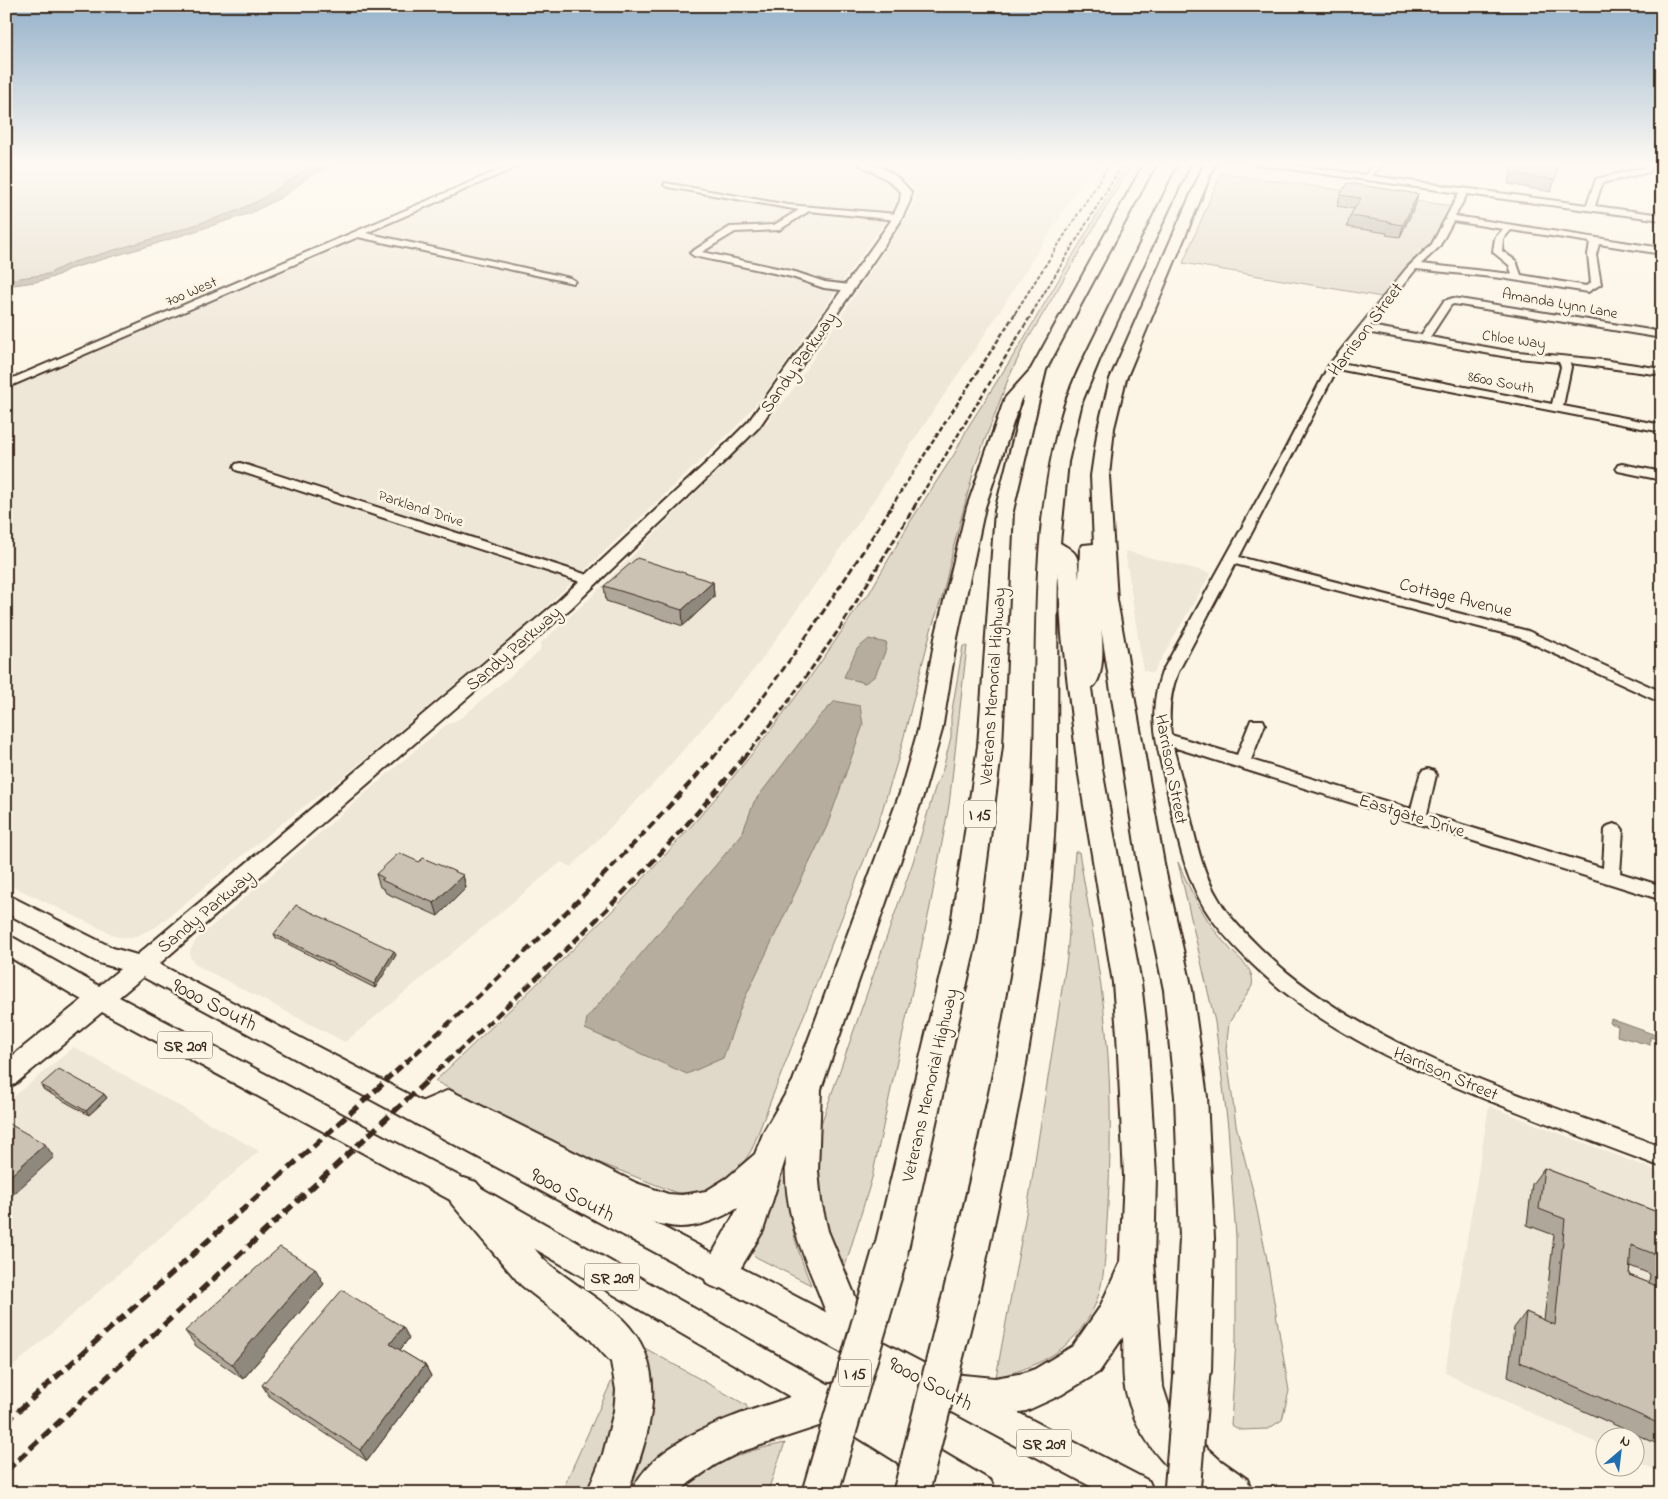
<svg xmlns="http://www.w3.org/2000/svg" width="1668" height="1499" viewBox="0 0 1668 1499" font-family="'Indie Flower',sans-serif">
<style>
.built{fill:#eee6d6}
.green{fill:#e0d8c8;stroke:#8e8173}
.water{fill:#b7ad9e;stroke:#85796b}
.lines{fill:none;stroke-linecap:round;stroke-linejoin:round}
.minor-casing{stroke:#3b2a1e;stroke-width:4}
.major-casing{stroke:#3b2a1e;stroke-width:4}
.highway-casing{stroke:#3b2a1e;stroke-width:4}
.minor{fill:#fcf5e5;fill-rule:evenodd}
.major{fill:#fcf5e5;fill-rule:evenodd}
.highway{fill:#fcf5e5;fill-rule:evenodd}
.rail-far4{stroke:#3b2a1e;stroke-width:2;stroke-dasharray:4 2;stroke-linecap:butt}
.rail-far3{stroke:#3b2a1e;stroke-width:2.5;stroke-dasharray:5 2.5;stroke-linecap:butt}
.rail-far2{stroke:#3b2a1e;stroke-width:3;stroke-dasharray:7 3;stroke-linecap:butt}
.rail-far1{stroke:#3b2a1e;stroke-width:4.5;stroke-dasharray:9 4.5;stroke-linecap:butt}
.rail{stroke:#3b2a1e;stroke-width:5.5;stroke-dasharray:11 5.5;stroke-linecap:butt}
.highway-bridge-casing{stroke:#3b2a1e;stroke-width:39;stroke-linecap:butt}
.highway-bridge{stroke:#fcf5e5;stroke-width:35}
.wall{fill:#afa79a;stroke:#3b2a1e;fill-rule:evenodd}
.shaded-wall{fill:#8f887d;stroke:#3b2a1e}
.building{fill:#ccc2b3;stroke:#3b2a1e}
.labels{text-anchor:middle;stroke-width:5;stroke-linejoin:round;paint-order:stroke}
.far-street-label{font-size:15px;fill:#3b2a1e;stroke:#fcf5e5}
.shield{fill:#fcf5e5;stroke:#75675a;stroke-width:1}
.shield-label{font-size:16px;font-weight:bold;fill:#3b2a1e}
.street-label{font-size:18px;fill:#3b2a1e;stroke:#fcf5e5}
.near-street-label{font-size:21px;fill:#3b2a1e;stroke:#fcf5e5}
</style>
<rect width="100%" height="100%" fill="#fcf5e5"/>
<filter id="ink" filterUnits="userSpaceOnUse"><feTurbulence type="fractalNoise" baseFrequency=".02" numOctaves="2"/><feDisplacementMap in="SourceGraphic" scale="10" xChannelSelector="R" yChannelSelector="G"/><feConvolveMatrix kernelMatrix="1 2 1 2 8 2 1 2 1" color-interpolation-filters="sRGB"/></filter>
<g filter="url(#ink)">
<g class="built">
<path d="M533 162H850L892 185 896 189 898 202 763 396 737 426 532 620 347 774 276 828 156 927 132 938 118 937 6 883V388Z"/>
<path d="M869 162H1095L989 328 857 525 757 666 658 779 571 867 561 862 345 1042 196 965 190 957V951L196 940 413 752 446 725 461 718 540 651 541 643 590 598 769 420 793 389 914 205 915 192 908 183 898 176Z"/>
<path d="M1125 551 1211 573 1153 673 1143 670Z"/>
<path d="M74 1047 259 1151 10 1369 6 1366V1103Z"/>
<path d="M1489 1106 1662 1173V1473L1636 1461V1436H1606L1605 1447 1445 1373Z"/>
</g>
<g class="green">
<path d="M6 162H321L277 192 230 214 37 278 6 284Z"/>
<path d="M1128 162H1133L1024 346 1009 377 975 466 954 545 943 594 931 630 899 756 877 827 752 1149C735 1178 726 1184 696 1196L692 1192 677 1193 572 1152 435 1081C493 1025 553 970 610 913 703 819 792 711 862 600L867 597 910 522 955 453 968 427 1020 345Z"/>
<path d="M1221 173 1452 206 1431 244 1409 263 1382 297 1183 263Z"/>
<path d="M963 646H967L949 805 930 907 872 1178 844 1270 826 1229 816 1177 821 1124 913 862 935 788 943 769 951 737V716Z"/>
<path d="M1075 852H1079C1089 912 1101 972 1106 1032 1112 1094 1111 1159 1107 1222 1105 1254 1106 1288 1089 1317 1069 1352 1033 1369 996 1377L1030 1192 1067 957Z"/>
<path d="M1178 862C1192 895 1208 926 1232 951 1242 961 1255 970 1252 986L1229 1023 1226 1050 1236 1125 1253 1191 1266 1254 1289 1391 1282 1420 1268 1429 1241 1430 1231 1425 1236 1339V1237L1228 1127 1215 1022Z"/>
<path d="M785 1158C785 1207 793 1240 811 1285L756 1257 748 1249Z"/>
<path d="M643 1347 746 1405 748 1409C698 1429 660 1452 625 1493L647 1360Z"/>
<path d="M620 1376 623 1398 589 1493H561L613 1378Z"/>
<path d="M785 1443 767 1493H679C718 1461 736 1453 785 1443Z"/>
</g>
<g class="water">
<path d="M318 162H338L310 176 282 197 251 213 149 246 69 269C46 283 32 282 6 286V280L48 274 70 263 152 239 237 211 258 201Z"/>
<path d="M869 639 887 643 885 652 875 676 865 683 844 677 857 649Z"/>
<path d="M835 701 860 706 863 725 827 826 742 1004 723 1058 687 1074 585 1029 587 1018 742 834 754 802 820 716Z"/>
<path d="M1611 1019 1661 1037 1662 1041 1650 1037V1045L1617 1036 1618 1026 1610 1023Z"/>
</g>
<g class="lines">
<g class="minor-casing">
<g id="minor">
<path d="M518 162H528L366 233 570 278 575 281 573 283 358 237 6 388V381Z"/>
<path d="M1249 162H1269L1366 175C1371 166 1376 162 1387 162L1376 170 1373 176 1587 205 1596 179 1643 168 1648 162H1656L1649 172 1602 183 1595 206 1662 215V220L1467 194 1455 216 1662 248V254L1599 244 1596 255 1601 284 1588 292 1501 278 1416 269 1370 326 1421 335 1444 301 1453 298 1662 332V338L1454 304 1451 305 1430 337 1508 351 1603 360 1662 369V375L1570 363 1571 367 1563 406 1662 425V432L1337 369 1239 557 1528 631 1662 692V703L1518 637 1235 564 1178 672C1170 693 1168 713 1171 735L1237 755 1251 720H1263L1265 724 1251 760 1411 809 1420 775 1422 771 1428 769 1434 771 1436 775 1427 814 1603 868 1605 830 1608 826 1614 824 1620 826 1623 830 1620 873 1662 886V900L1173 747C1177 763 1182 778 1185 794 1194 829 1199 867 1218 898 1229 918 1246 934 1262 950 1367 1051 1527 1096 1662 1147V1167C1610 1148 1559 1128 1508 1108 1414 1071 1321 1032 1248 960 1232 944 1217 928 1205 909 1185 875 1177 837 1169 798 1160 752 1145 719 1162 672L1281 457 1329 365 1406 269 1432 244 1459 193 1253 164ZM1453 221 1503 229 1495 238 1493 252 1509 265 1512 274 1421 264 1439 247ZM1511 230 1590 242 1588 255 1591 283 1586 286 1521 275 1516 261 1502 251 1503 239ZM1366 332 1508 357 1559 362 1561 367 1552 404 1341 363Z"/>
<path d="M665 183 788 205 897 214 901 217 897 220 809 211 779 230 735 232 702 252 795 272 825 282 850 285 855 288 850 291 824 288 792 277 694 256 690 253 730 227 774 225 799 210 668 187 664 185Z"/>
<path d="M240 463 597 578 599 581 592 585 587 584 236 470 234 467 236 464Z"/>
<path d="M1622 464 1662 472V480L1618 471 1616 468 1618 465Z"/>
</g>
</g>
<g class="major-casing">
<path id="major" d="M855 162C877 161 898 175 911 192L910 201 900 222 759 427 727 459 570 609 159 964 1149 1481 1154 1493H1103L143 977 119 997 474 1184 842 1392 991 1481 996 1493H947L820 1414 454 1202 102 1012 15 1084 6 1087V1061L82 1000 6 955V935L14 938 99 986 120 969 99 963 6 913V894L113 948 137 955 558 601 717 453 749 421 890 222 900 201 901 192 888 180Z"/>
</g>
<g class="highway-casing">
<g id="highway">
<path d="M1145 162H1157L1046 370 1013 511 1002 746 977 938 907 1254 902 1266 890 1271 878 1266 873 1254 949 938 978 746 995 511 1024 396 1021 399 985 507 957 638 942 730 924 793 821 1089 818 1171 821 1201 828 1231 870 1332 896 1381 952 1374 995 1378 1024 1373 1035 1369 1073 1346 1100 1307 1120 1263 1124 1177 1117 1034 1113 983 1078 769 1062 635 1058 570C1056 668 1060 766 1052 864 1041 1012 1009 1158 977 1302L972 1314 959 1320 946 1314 941 1302C981 1137 1020 971 1032 802 1040 672 1026 540 1062 414 1071 381 1088 351 1102 321 1128 268 1154 215 1180 162H1191L1101 356 1082 402 1068 462 1060 543C1081 555 1077 556 1079 579L1080 549 1083 545 1094 544 1091 476 1098 428 1110 379 1205 162H1216L1126 379 1114 428 1109 476 1117 600 1165 869 1192 990 1207 1097 1214 1238 1211 1372 1205 1385 1192 1391 1179 1385 1173 1372 1180 1238 1175 1097 1164 990 1139 869 1101 628C1103 642 1105 681 1091 688L1102 769 1141 983 1147 1034 1156 1177 1154 1262 1163 1387 1171 1412 1184 1427 1220 1460 1247 1479 1253 1493H1199C1161 1466 1135 1434 1125 1388 1122 1372 1124 1353 1123 1337L1099 1372 1061 1395 1026 1411 995 1416 952 1412 915 1416 954 1493H913L876 1420 831 1422 740 1452 715 1465 689 1483 679 1493H631C653 1441 727 1418 776 1402 793 1396 812 1388 830 1384 839 1383 848 1383 857 1383 842 1354 831 1325 819 1294 800 1247 783 1209 786 1157L763 1231 731 1284 719 1289 707 1284 702 1272 738 1208C721 1218 700 1227 680 1227 644 1226 595 1196 564 1179 525 1159 487 1139 448 1119L427 1128 416 1124 411 1114 416 1104 449 1090 636 1183 668 1194 682 1195 706 1191 727 1178 755 1154 764 1131 793 1081 900 793 918 730 935 638 967 507 1005 398 1031 369Z"/>
<path d="M464 1178 476 1182C492 1201 510 1219 527 1239 534 1247 540 1257 549 1264 573 1284 600 1298 622 1319 673 1368 649 1437 627 1493H587L603 1454 614 1411 616 1390 611 1362 589 1338 521 1285 452 1204 447 1193 452 1182Z"/>
</g>
</g>
<use href="#minor" class="minor"/>
<use href="#major" class="major"/>
<use href="#highway" class="highway"/>
<g class="rail-far4">
<path d="M1015 313 1111 162"/>
<path d="M1032 313 1124 162"/>
</g>
<g class="rail-far3">
<path d="M891 507 1016 312"/>
<path d="M914 507 1033 312"/>
</g>
<g class="rail-far2">
<path d="M713 758C781 680 836 593 892 506"/>
<path d="M744 758 783 709 840 628 915 506"/>
</g>
<g class="rail-far1">
<path d="M385 1081C500 978 612 873 714 756"/>
<path d="M426 1081C538 978 649 875 745 756"/>
</g>
<g class="rail">
<path d="M6 1422 387 1080"/>
<path d="M6 1471 428 1080"/>
</g>
<g class="highway-bridge-casing">
<g id="highway-bridge">
<path d="M820 1493 890 1254"/>
<path d="M911 1493 959 1302"/>
<path d="M1182 1493 1192 1372"/>
</g>
</g>
<use href="#highway-bridge" class="highway-bridge"/>
</g>
<g class="wall">
<path d="M1514 162 1555 180 1551 192 1508 184Z"/>
<path d="M1418 194 1415 206 1400 237 1386 235 1387 233 1347 227 1350 216 1354 209 1337 206 1340 195Z"/>
<path d="M713 582 714 597 683 626 606 601 604 586Z"/>
<path d="M419 862 463 875 466 888 438 916 386 893 384 889 380 887 376 874Z"/>
<path d="M274 934 396 955 375 988 276 938Z"/>
<path d="M41 1085 104 1094 107 1098 89 1115 44 1090Z"/>
<path d="M1544 1168 1662 1214V1446L1508 1377 1514 1328 1526 1312 1544 1320 1554 1235 1527 1225 1532 1184ZM1630 1266 1650 1274 1649 1283 1629 1275Z"/>
<path d="M324 1284 243 1379 196 1346 185 1331Z"/>
<path d="M409 1338 400 1350 425 1365 431 1376 367 1461 269 1396 262 1385Z"/>
</g>
<g class="shaded-wall">
<path d="M1418 194 1415 206 1400 237 1403 225Z"/>
<path d="M713 582 714 597 683 626 682 610Z"/>
<path d="M463 875 466 888 438 916 434 903Z"/>
<path d="M394 951 396 955 375 988 374 984Z"/>
<path d="M104 1094 107 1098 89 1115 86 1111Z"/>
<path d="M45 1144 54 1157 6 1201V1180Z"/>
<path d="M315 1268 324 1284 243 1379 232 1364Z"/>
<path d="M403 1327 409 1338 396 1355 390 1344Z"/>
<path d="M425 1365 431 1376 367 1461 360 1450Z"/>
</g>
<g class="building">
<path d="M1514 162 1543 163V162H1559L1555 180 1511 173Z"/>
<path d="M1347 183 1418 194 1403 225 1390 223 1391 222 1350 216 1361 198 1340 195Z"/>
<path d="M637 558 713 582 682 610 604 586Z"/>
<path d="M399 853 419 862 423 858 463 875 434 903 381 880 384 878 376 874Z"/>
<path d="M296 905 394 951 374 984 274 934Z"/>
<path d="M59 1069 104 1094 86 1111 41 1085Z"/>
<path d="M6 1122 45 1144 6 1180Z"/>
<path d="M1544 1168 1662 1214V1257L1631 1245 1629 1275 1662 1288V1425L1520 1362 1526 1312 1555 1325 1565 1219 1539 1209Z"/>
<path d="M280 1247 315 1268 232 1364 185 1331Z"/>
<path d="M342 1290 403 1327 390 1344 425 1365 360 1450 262 1385Z"/>
</g>
</g>
<linearGradient id="sky" x2="0" y2="1"><stop stop-color="#94b1ca"/><stop offset="0.44" stop-color="#fefaf3"/><stop offset="1" stop-color="#fefaf3" stop-opacity="0"/></linearGradient>
<rect width="1668" height="372" fill="url(#sky)"/>
<g class="labels">
<g class="far-street-label">
<text transform="translate(191 291) rotate(-23)" y="5">700 West</text>
<text transform="translate(1560 303) rotate(10)" y="5">Amanda Lynn Lane</text>
<text transform="translate(1514 339) rotate(8)" y="5">Chloe Way</text>
<text transform="translate(1501 382) rotate(11)" y="5">8600 South</text>
<text transform="translate(421 508) rotate(18)" y="5">Parkland Drive</text>
</g>
<g class="shield">
<rect x="964" y="800.5" width="32" height="27" rx="4"/>
<rect x="157.5" y="1031.5" width="55" height="27" rx="4"/>
<rect x="584.5" y="1263.5" width="55" height="27" rx="4"/>
<rect x="839" y="1359.5" width="32" height="27" rx="4"/>
<rect x="1016.5" y="1429.5" width="55" height="27" rx="4"/>
</g>
<g class="shield-label">
<text x="980" y="820">I 15</text>
<text x="185" y="1051">SR 209</text>
<text x="612" y="1283">SR 209</text>
<text x="855" y="1379">I 15</text>
<text x="1044" y="1449">SR 209</text>
</g>
<g class="street-label">
<text transform="translate(1365 329) rotate(-53)" y="6">Harrison Street</text>
<text transform="translate(798 362) rotate(-55)" y="6">Sandy Parkway</text>
<text transform="translate(1456 597) rotate(14)" y="6">Cottage Avenue</text>
<text transform="translate(513 648) rotate(-41)" y="6">Sandy Parkway</text>
<text transform="translate(992 686) rotate(-86)" y="6">Veterans Memorial Highway</text>
<text transform="translate(1172 769) rotate(79)" y="6">Harrison Street</text>
<text transform="translate(1412 815) rotate(17)" y="6">Eastgate Drive</text>
<text transform="translate(205 911) rotate(-40)" y="6">Sandy Parkway</text>
<text transform="translate(1446 1073) rotate(23)" y="6">Harrison Street</text>
<text transform="translate(929 1085) rotate(-77)" y="6">Veterans Memorial Highway</text>
</g>
<g class="near-street-label">
<text transform="translate(215 1004) rotate(27)" y="7">9000 South</text>
<text transform="translate(573 1194) rotate(28)" y="7">9000 South</text>
<text transform="translate(931 1383) rotate(28)" y="7">9000 South</text>
</g>
</g>
<rect width="1668" height="1499" fill="none" stroke="#fcf5e5" stroke-width="25"/>
<rect x="12" y="12" width="1643" height="1474" fill="none" stroke="#3b2a1e" stroke-width="2" filter="url(#ink)"/>
<g transform="translate(1620 1452) rotate(28)"><circle r="24" fill="#fcf5e5" stroke="#afa495"/>
<path d="M0-4L9 19L0 12L-9 19Z" fill="#1f6fb2"/>
<text y="-8" font-size="14" font-weight="bold" text-anchor="middle" fill="#3b2a1e">N</text>
</g>
</svg>
